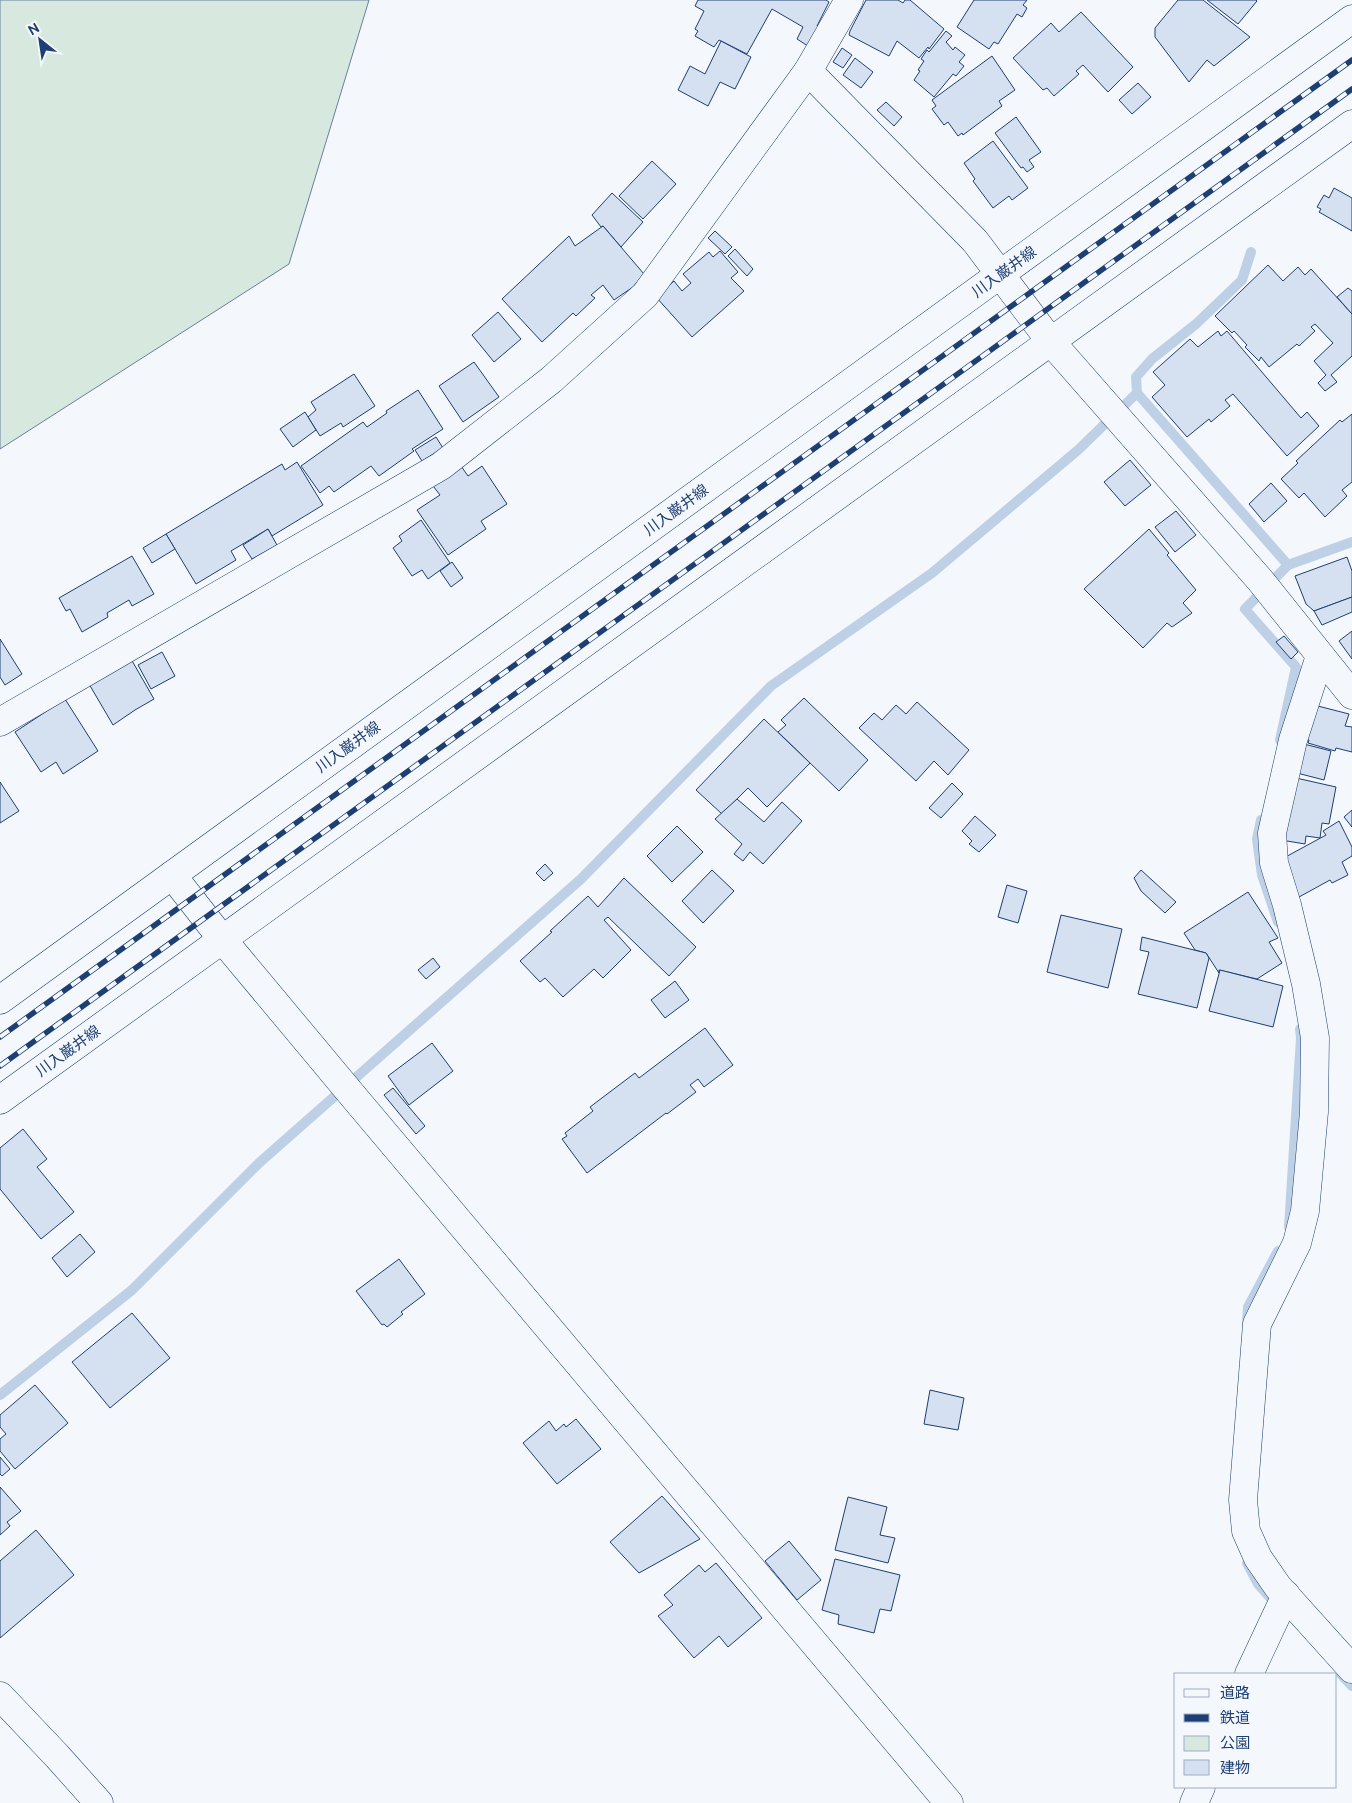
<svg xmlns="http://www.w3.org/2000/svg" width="1352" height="1803" viewBox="0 0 1352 1803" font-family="Ubuntu,'Noto Sans JP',sans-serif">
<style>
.green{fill:#d7e8df;stroke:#687fa3}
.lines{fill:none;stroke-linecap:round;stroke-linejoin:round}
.stream{stroke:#bed0e5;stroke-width:10}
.building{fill:#d5e0f0;stroke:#1d3f73}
.minor-casing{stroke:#1d3f73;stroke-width:29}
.major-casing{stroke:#1d3f73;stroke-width:29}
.minor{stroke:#f4f7fb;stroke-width:28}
.major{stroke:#f4f7fb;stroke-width:28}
.rail-casing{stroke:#1d3f73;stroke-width:5.5}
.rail{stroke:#f4f7fb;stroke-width:4;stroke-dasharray:11;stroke-linecap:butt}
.labels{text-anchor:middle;stroke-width:4;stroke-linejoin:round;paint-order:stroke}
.street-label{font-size:15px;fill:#1d3f73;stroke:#f4f7fb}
</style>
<rect width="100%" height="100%" fill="#f4f7fb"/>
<path class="green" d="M0 0H369L289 264 0 449Z"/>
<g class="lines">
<g class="stream">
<path d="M1251 252 1242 280 1196 324 1152 359 1136 377 1137 393 1288 565 1245 609 1296 667 1280 740"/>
<path d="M1288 565 1352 542"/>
<path d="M1261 820 1257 839 1262 875 1278 922"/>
<path d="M1289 1227 1301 1038 1300 1029"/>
<path d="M1247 1324 1248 1307 1278 1251"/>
<path d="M0 1395 132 1290 259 1163 581 879 771 686 932 573 1078 450 1137 393"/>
<path d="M1247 1563 1258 1584 1274 1602"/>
<path d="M1340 1673 1352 1686"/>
</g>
</g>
<g class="building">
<path d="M698 0H826L829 2 817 26 819 27 808 46 797 39 803 27 772 9 747 54 719 40 714 47 695 36 698 31 695 29 704 11 695 6Z"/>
<path d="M866 0H898L903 3 905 0H910L944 29 929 49 928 47 919 58 897 41 889 56 849 35 850 31Z"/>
<path d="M974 0H1027L1023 5 1027 8 1022 17 1017 14 998 44 994 42 989 49 957 27Z"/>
<path d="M1178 0H1203L1250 37 1214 66 1207 60 1189 82 1155 37V28Z"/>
<path d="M1207 0H1256L1257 1 1238 24Z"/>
<path d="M1081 12 1133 67 1108 92 1083 65 1076 71 1079 74 1054 96 1047 88 1043 90 1013 58 1051 23 1059 32Z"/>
<path d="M946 31 952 36 946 42 953 50 955 47 965 55 959 62 964 66 956 76 953 74 934 97 914 80 920 71 918 70 924 61 921 59 927 50 929 52Z"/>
<path d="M721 41 751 57 735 89 720 82 708 106 678 90 690 66 705 74Z"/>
<path d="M842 48 852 55 843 68 833 62Z"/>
<path d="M992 56 1015 90 999 101 1002 106 963 135 962 133 958 136 948 122 944 125 932 109 936 106 932 100Z"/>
<path d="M855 58 873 72 861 88 843 75Z"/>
<path d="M1138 83 1151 97 1132 114 1119 100Z"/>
<path d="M886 102 902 117 894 126 877 110Z"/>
<path d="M1016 117 1041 152 1029 160 1034 167 1027 172 1023 167 1021 168 995 133Z"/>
<path d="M993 141 1028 188 1012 200 1009 196 993 208 973 181 975 179 964 163Z"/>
<path d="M652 161 676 184 643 219 619 196Z"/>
<path d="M1334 188 1352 198V231L1319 212 1321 209 1317 207 1324 195 1329 198Z"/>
<path d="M612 193 643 222 621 247 603 226 601 227 592 215Z"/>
<path d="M603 226 644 274 633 287 614 300 603 285 591 295 595 298 576 316 573 313 542 342 502 299 569 236 575 246Z"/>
<path d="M715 231 732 247 725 254 708 238Z"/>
<path d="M735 249 753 269 747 276 728 256Z"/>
<path d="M720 251 738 272 731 278 744 291 692 337 656 297 674 281 682 291 691 283 683 274 709 252 713 257Z"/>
<path d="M1268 265 1283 281 1298 267 1305 275 1311 269 1352 314V356L1331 375 1337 382 1325 391 1318 383 1326 375 1314 361 1333 343 1315 324 1311 327 1315 331 1299 346 1297 344 1269 367 1261 357 1259 361 1245 347 1247 345 1234 331 1232 333 1215 316Z"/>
<path d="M1348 288 1352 291V314L1337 297Z"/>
<path d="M498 312 521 339 494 362 472 335Z"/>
<path d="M1218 331 1221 336 1227 331 1301 418 1307 412 1319 426 1287 456 1233 394 1225 400 1230 406 1211 422 1209 419 1187 437 1152 397 1165 385 1153 372 1190 339 1198 347Z"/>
<path d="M474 362 499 397 463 422 439 386Z"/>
<path d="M354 374 375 406 343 427 341 423 320 436 308 417 316 410 311 402Z"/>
<path d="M418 390 443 429 412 449 414 451 379 476 371 466 334 492 329 486 320 493 301 466 363 422 367 427 387 413 386 411Z"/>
<path d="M305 412 316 430 293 447 280 429Z"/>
<path d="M1352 414V482L1342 490 1347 496 1325 517 1304 493 1299 498 1281 479 1298 463 1296 461 1340 420 1342 422Z"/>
<path d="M436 437 443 448 422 461 415 450Z"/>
<path d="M1130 460 1151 485 1125 506 1104 482Z"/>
<path d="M297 462 323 505 272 536 268 529 231 551 236 560 196 584 166 534 282 464 285 470Z"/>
<path d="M459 463 468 476 482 466 507 504 481 521 486 529 448 555 417 510 440 495 430 482Z"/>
<path d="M1271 483 1287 501 1264 522 1249 504Z"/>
<path d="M1176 511 1196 535 1175 552 1155 527Z"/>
<path d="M421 520 450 563 428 579 422 570 412 576 393 548 402 541 399 536Z"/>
<path d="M268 529 277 545 252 559 243 545Z"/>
<path d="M1149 529 1169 553 1167 555 1196 590 1183 603 1192 613 1172 627 1167 623 1143 648 1084 589Z"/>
<path d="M166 534 175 549 152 563 143 548Z"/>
<path d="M132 556 154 594 132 606 129 600 107 613 108 617 82 632 70 609 66 611 59 598Z"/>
<path d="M1347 557 1352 571V597L1314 611 1306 604 1295 576Z"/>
<path d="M452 562 463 578 451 587 440 571Z"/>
<path d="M1352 597V612L1322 625 1314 611Z"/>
<path d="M1352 631V659L1339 641Z"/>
<path d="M1284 636 1298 652 1291 659 1276 642Z"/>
<path d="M0 639 22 674 5 685 0 677Z"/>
<path d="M162 652 175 676 151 689 138 665Z"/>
<path d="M131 659 154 699 135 710 113 725 89 684Z"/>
<path d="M804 698 868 760 839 791 778 732 786 725 781 720Z"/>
<path d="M65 699 98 751 63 774 56 762 41 772 15 732Z"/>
<path d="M917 702 969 750 948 775 934 761 916 781 859 728 874 713 882 720 896 705 906 714Z"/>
<path d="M1314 705 1349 714 1345 726 1352 727V752L1336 748 1335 751 1308 743 1309 740 1304 739Z"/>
<path d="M764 719 810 763 767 807 748 788 722 814 696 790Z"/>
<path d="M1304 744 1331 751 1324 780 1297 773Z"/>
<path d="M1296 778 1336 787 1329 824 1322 823 1320 838 1306 836 1305 844 1281 840Z"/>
<path d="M0 782 19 811 0 823Z"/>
<path d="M952 783 963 794 941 818 929 808Z"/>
<path d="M737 799 764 822 782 802 802 821 763 864 750 852 743 861 734 854 742 844 715 819Z"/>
<path d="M1352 810V827L1344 817Z"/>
<path d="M975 816 996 835 979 852 969 844 972 841 962 831Z"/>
<path d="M1339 821 1352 847V856L1342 862 1348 875 1332 883 1330 880 1299 897 1280 860 1326 835 1323 831Z"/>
<path d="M677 826 703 852 672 882 647 856Z"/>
<path d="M545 864 553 873 544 881 536 873Z"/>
<path d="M712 870 734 891 703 923 682 901Z"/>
<path d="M1141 870 1176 902 1165 913 1141 891 1134 878Z"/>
<path d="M624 878 696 947 669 976 608 917 604 920 631 950 603 978 594 969 563 997 545 978 540 982 520 961 552 932 550 931 588 896 598 907Z"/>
<path d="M1007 885 1027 891 1018 923 998 917Z"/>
<path d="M1248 892 1278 938 1269 942 1282 963 1257 979 1219 970V973L1206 953 1195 950 1184 933Z"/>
<path d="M1061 915 1122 929 1108 988 1047 972Z"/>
<path d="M1142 937 1206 953 1209 958 1197 1008 1138 994 1149 952 1140 950Z"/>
<path d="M433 958 440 967 426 979 418 970Z"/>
<path d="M1220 970 1283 986 1273 1027 1209 1011Z"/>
<path d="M675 981 689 1000 665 1018 651 1000Z"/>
<path d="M705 1028 733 1065 704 1087 698 1079 690 1085 696 1092 667 1114 666 1113 587 1173 562 1139 567 1136 565 1133 593 1111 590 1107 635 1073 639 1078Z"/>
<path d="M432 1043 453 1071 409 1105 388 1076Z"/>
<path d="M393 1088 425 1126 416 1134 384 1095Z"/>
<path d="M23 1129 47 1159 37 1167 74 1212 41 1239 0 1189V1148Z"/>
<path d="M80 1234 95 1252 67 1277 52 1258Z"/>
<path d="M399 1259 425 1294 401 1312 403 1314 387 1327 384 1324 382 1325 356 1291Z"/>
<path d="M132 1313 170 1358 110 1408 72 1362Z"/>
<path d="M35 1385 68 1423 15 1469 0 1451V1439L6 1434 0 1427V1415Z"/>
<path d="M930 1390 964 1398 958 1430 924 1424Z"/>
<path d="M576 1419 601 1449 557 1484 523 1443 549 1421 556 1431 564 1424 566 1427Z"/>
<path d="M0 1457 10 1469 2 1476 0 1474Z"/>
<path d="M0 1487 21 1511 7 1522 10 1526 0 1535Z"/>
<path d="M662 1496 700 1539 639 1573 610 1542Z"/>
<path d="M848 1497 887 1507 880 1535 895 1538 888 1563 835 1550Z"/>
<path d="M36 1530 74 1575 0 1638V1561Z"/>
<path d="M789 1541 821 1580 797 1600 765 1561Z"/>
<path d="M835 1559 900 1575 891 1611 880 1609 874 1633 838 1624 839 1615 822 1610Z"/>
<path d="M716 1563 762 1618 728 1647 719 1636 694 1658 658 1616 673 1605 664 1595 699 1565 705 1572Z"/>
</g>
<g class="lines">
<g class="minor-casing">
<g id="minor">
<path d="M808 71 975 241 1051 342 1260 580 1352 695"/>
<path d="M1320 656 1293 740 1272 833 1274 863 1287 905 1306 984 1315 1038 1314 1112 1305 1211 1297 1243 1257 1324 1243 1500 1246 1531 1258 1558 1278 1587 1352 1669"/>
<path d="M0 722 441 466 551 380 645 295 808 71 849 0"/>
<path d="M172 875 222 939 353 1096 949 1803"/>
<path d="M1249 1674 1286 1595"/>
<path d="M0 1696 57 1756 99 1803"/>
<path d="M1194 1803 1201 1787"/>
</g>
</g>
<g class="major-casing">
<g id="major">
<path d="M0 1000 1352 19"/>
<path d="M0 1100 1352 124"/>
</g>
</g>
<use href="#minor" class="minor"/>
<use href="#major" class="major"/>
<g class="rail-casing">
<g id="rail">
<path d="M0 1037 1352 60"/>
<path d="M0 1066 1352 89"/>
</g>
</g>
<use href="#rail" class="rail"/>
</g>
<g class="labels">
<g class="street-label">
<text transform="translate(1004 272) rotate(-36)" y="5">川入巌井線</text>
<text transform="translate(676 510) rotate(-36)" y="5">川入巌井線</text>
<text transform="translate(348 747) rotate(-36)" y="5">川入巌井線</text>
<text transform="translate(68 1051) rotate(-36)" y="5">川入巌井線</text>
</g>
</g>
<rect x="1174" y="1673" width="162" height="115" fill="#f4f7fb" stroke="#9eadc5"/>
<rect x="1184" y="1689" width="25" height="8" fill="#f4f7fb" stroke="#9eadc5"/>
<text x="1220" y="1698" font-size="15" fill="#1d3f73">道路</text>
<rect x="1184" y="1714" width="25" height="8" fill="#1d3f73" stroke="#9eadc5"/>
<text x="1220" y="1723" font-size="15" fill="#1d3f73">鉄道</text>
<rect x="1184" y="1736" width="25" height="15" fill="#d7e8df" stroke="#9eadc5"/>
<text x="1220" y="1748" font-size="15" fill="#1d3f73">公園</text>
<rect x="1184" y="1760" width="25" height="15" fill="#d5e0f0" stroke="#9eadc5"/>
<text x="1220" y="1773" font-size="15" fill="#1d3f73">建物</text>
<g transform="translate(40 40) rotate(330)" stroke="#f4f7fb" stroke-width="4" paint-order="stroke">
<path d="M0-4L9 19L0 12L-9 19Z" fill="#1d3f73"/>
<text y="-8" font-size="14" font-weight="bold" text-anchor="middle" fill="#1d3f73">N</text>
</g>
</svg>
